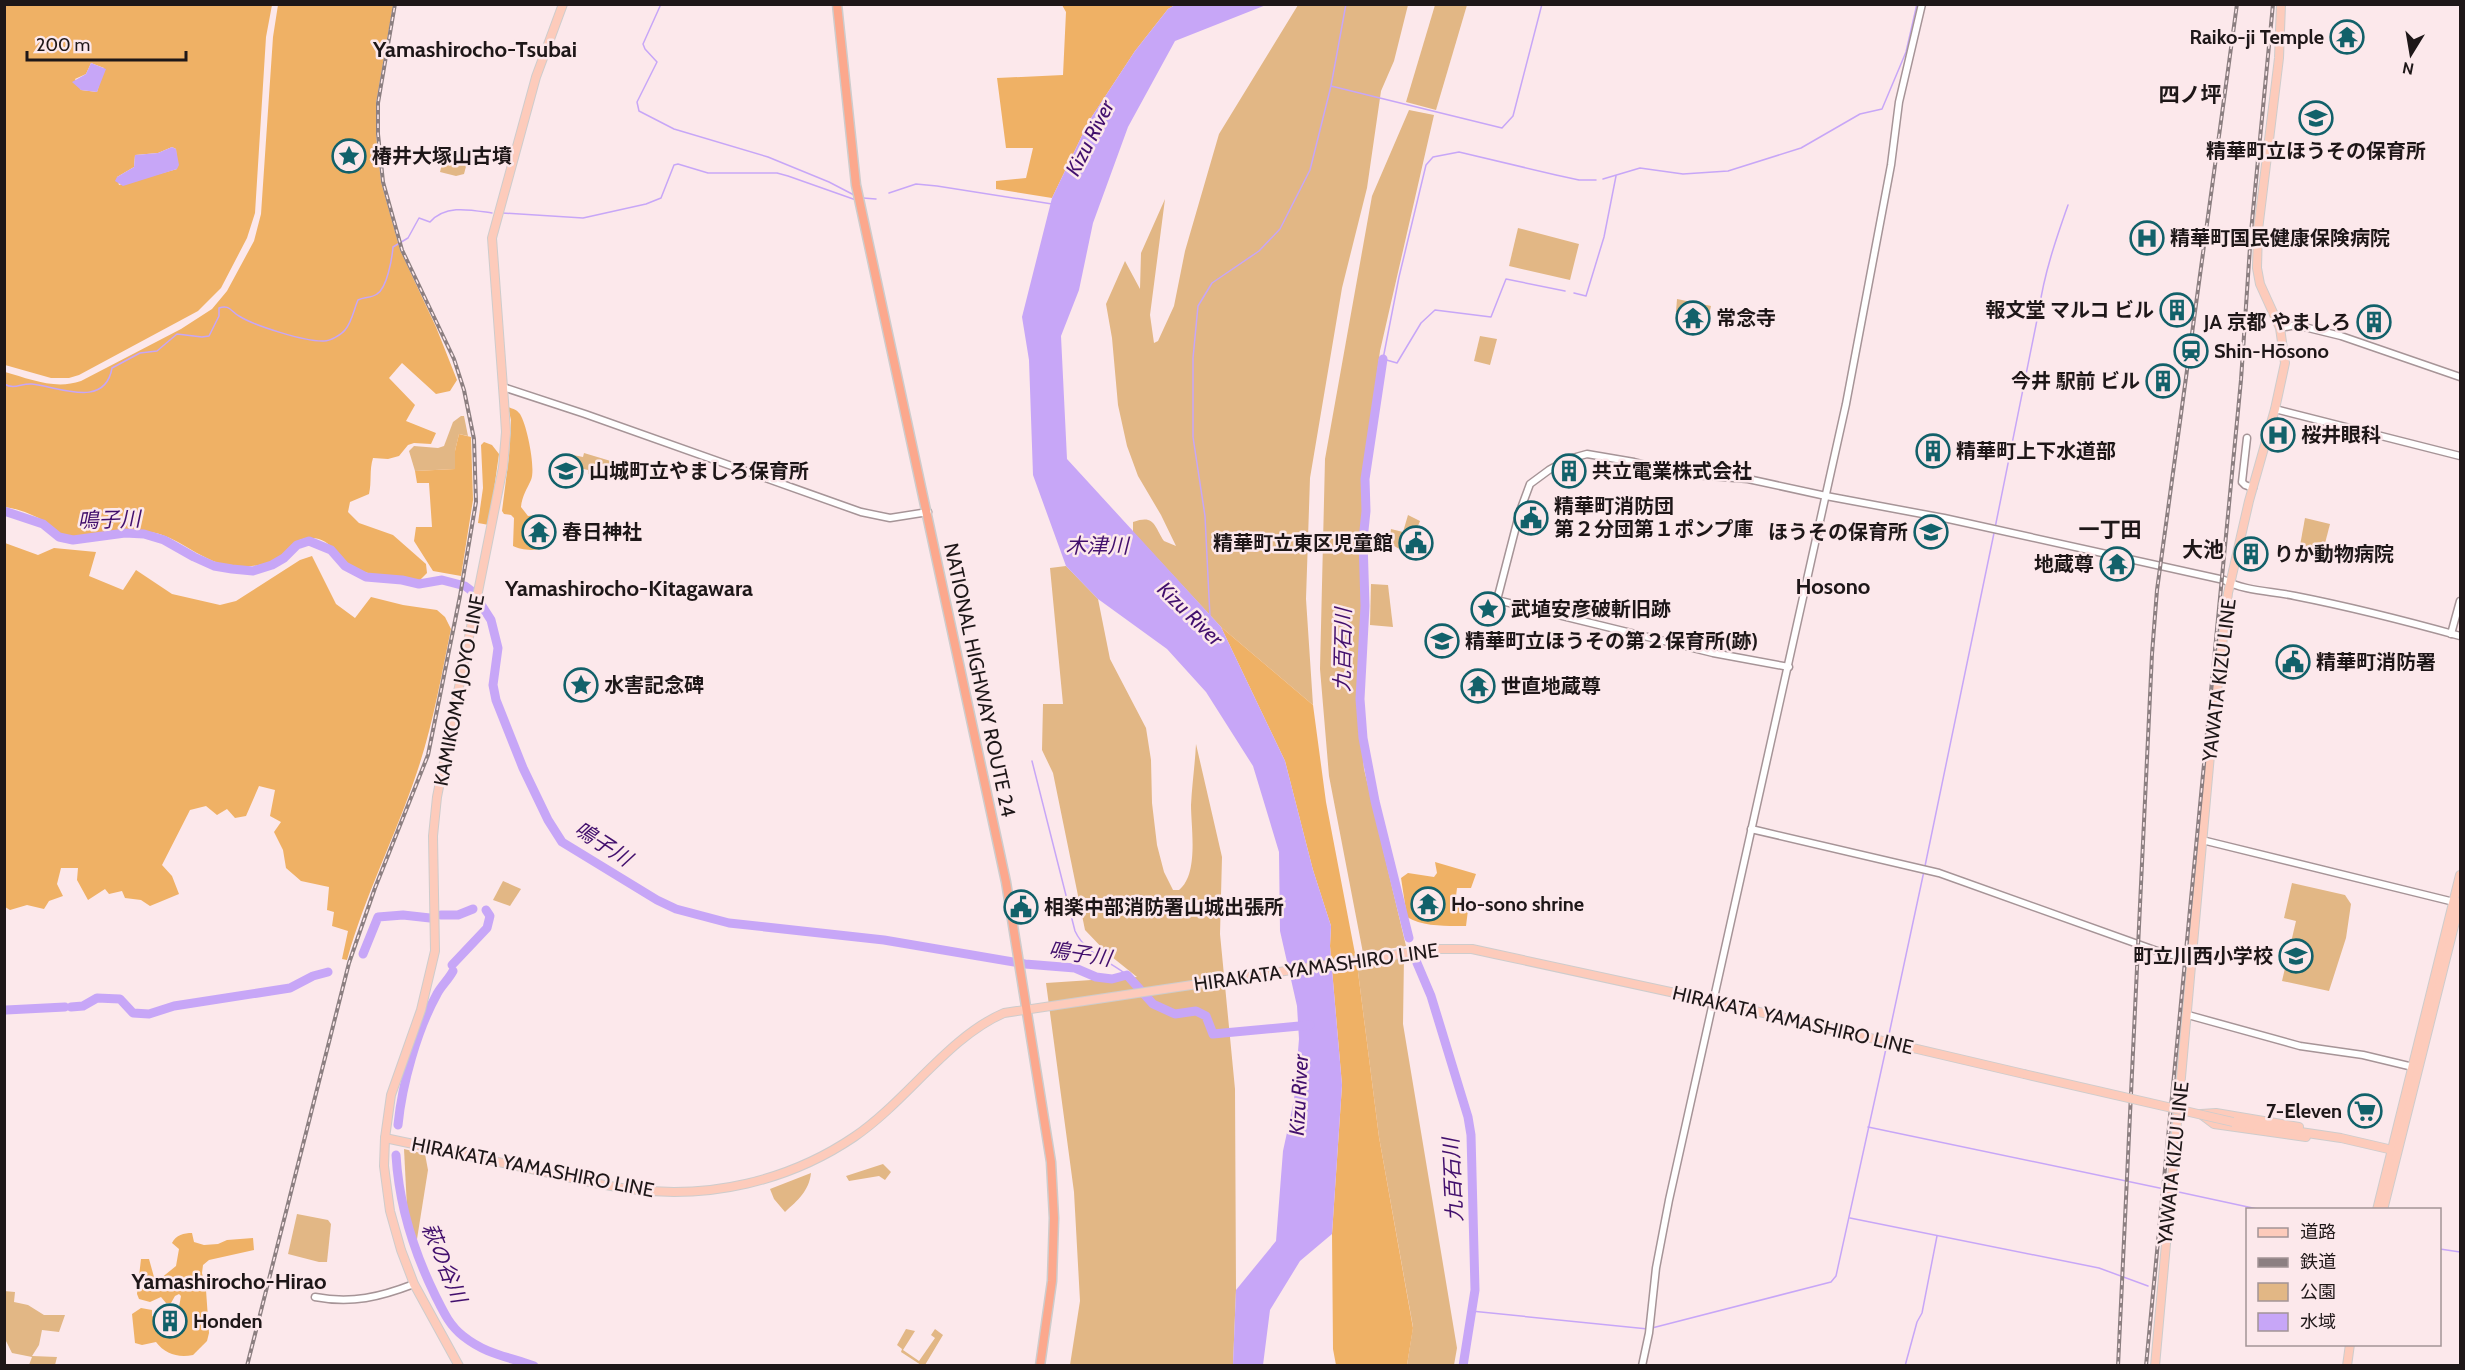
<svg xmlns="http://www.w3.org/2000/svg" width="2465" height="1370" viewBox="0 0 2465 1370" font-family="Cabin,'Noto Sans JP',sans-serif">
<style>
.green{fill:#e2b785}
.forest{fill:#efb165;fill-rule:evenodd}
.water{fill:#c7a6f7}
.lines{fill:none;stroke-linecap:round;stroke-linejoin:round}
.stream{stroke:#c7a6f7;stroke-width:1.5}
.river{stroke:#c7a6f7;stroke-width:9}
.minor-casing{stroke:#a69497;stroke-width:9}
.major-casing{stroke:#cecccc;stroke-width:10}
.highway-casing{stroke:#cecccc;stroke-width:11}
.minor{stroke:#fff;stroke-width:6}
.major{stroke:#fdcbbb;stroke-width:8}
.highway{stroke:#fca88d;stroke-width:8}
.rail-casing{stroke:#8c7f81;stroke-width:4}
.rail{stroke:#fce8eb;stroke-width:1.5;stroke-dasharray:4.5;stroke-linecap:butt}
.major-bridge-casing{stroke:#cecccc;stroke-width:10;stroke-linecap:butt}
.major-bridge{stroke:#fdcbbb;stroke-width:8}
.labels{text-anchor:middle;stroke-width:5;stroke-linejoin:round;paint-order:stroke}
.poi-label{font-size:20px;font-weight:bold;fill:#1e1718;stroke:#fce8eb;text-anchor:start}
.street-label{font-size:20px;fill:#1e1718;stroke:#fce8eb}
.neighbourhood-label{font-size:21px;font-weight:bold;fill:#1e1718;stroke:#fce8eb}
.water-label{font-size:21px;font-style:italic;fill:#420f6d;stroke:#fce8eb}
.quarter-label{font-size:22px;font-weight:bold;fill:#1e1718;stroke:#fce8eb}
</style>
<rect width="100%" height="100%" fill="#fce8eb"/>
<g class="green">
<path d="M1298 5H1408L1394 61 1381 91 1367 188 1342 288 1310 478 1306 599 1313 705 1221 627 1133 532V522C1155 514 1154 526 1164 541L1176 546 1161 515 1138 476 1127 446 1118 405 1112 338 1106 304 1125 261 1140 289 1141 253 1165 199 1150 315 1154 343 1158 341 1174 306 1185 251 1219 134Z"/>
<path d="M1435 5H1467L1436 110 1406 102Z"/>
<path d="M1409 110 1434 115 1380 351 1363 477 1364 511 1361 546 1362 586 1358 700 1364 769 1406 946 1363 953 1329 776 1320 669 1325 459 1372 196Z"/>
<path d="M465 149 468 159 464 174 456 176 440 172 445 151Z"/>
<path d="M1518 228 1579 244 1570 280 1509 266Z"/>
<path d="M1677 299 1711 306 1709 315 1676 312Z"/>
<path d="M1480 336 1497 339 1490 365 1474 361Z"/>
<path d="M461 416H464L468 436 459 434 455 451V469L415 471 409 451 414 446 438 448 444 446 453 422Z"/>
<path d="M584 453 614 462 610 478 588 474V470L566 465 568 454 583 457Z"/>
<path d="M1408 515 1420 521 1418 526 1425 530 1415 558 1389 543 1391 529 1403 532Z"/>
<path d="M2305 518 2330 524 2322 555 2320 556 2299 551Z"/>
<path d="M1066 566 1098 599 1110 659 1146 728 1151 760 1152 803 1157 845 1164 872 1173 890H1179C1199 874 1191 828 1191 805 1192 785 1195 764 1196 744L1222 857 1220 934 1235 1089 1236 1290 1233 1365H1070L1080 1301 1074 1192 1046 983 1137 977 1107 953 1085 930 1053 773 1042 750 1043 704H1063L1050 568Z"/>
<path d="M1371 584 1388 585 1393 627 1370 625Z"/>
<path d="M503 881 521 889 510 906 493 900Z"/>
<path d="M2292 883 2345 895 2351 904 2346 938 2329 991 2282 981 2296 921 2284 918Z"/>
<path d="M1404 956 1403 1024 1457 1348 1454 1365H1407L1413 1327 1379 1137 1357 964Z"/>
<path d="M404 1149 425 1154 428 1170 417 1239 413 1241 407 1208Z"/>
<path d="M883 1164 891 1172 885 1180 879 1176 849 1181 846 1176Z"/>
<path d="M811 1173C809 1191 798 1200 785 1212L774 1199 770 1189Z"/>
<path d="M297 1214 328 1220 331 1224 327 1262H319L288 1254Z"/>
<path d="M4 1291 15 1292 14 1302 28 1305 44 1315H65L59 1332 42 1330 39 1345 32 1356 57 1357 55 1365H29L32 1357 12 1353 5 1339Z"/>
<path d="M906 1329 915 1331 903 1350 919 1361 935 1338 931 1335 935 1329 943 1335 925 1365H921L901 1352 902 1349 897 1345Z"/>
</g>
<g class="forest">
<path d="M4 5H272L266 37 255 213 247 238 221 288 198 311 79 375 69 378H51L5 365ZM91 63 104 68 97 92 81 90 75 79 86 74ZM172 147 176 149 177 169 119 185 117 177 134 167 135 155 158 153Z"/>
<path d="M278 5H393L376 103V135L381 182 400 250 436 327 457 380 450 391 436 394 402 363 389 378 415 405 406 421 436 433 431 444 414 443 408 445 399 456 388 459 373 458C369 471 372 481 369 494L350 502 348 512 359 523 393 535 426 564 427 573 419 581C399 576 376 578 357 569 339 561 332 536 309 538 296 538 291 547 283 554 268 566 248 568 231 566 205 562 188 545 165 536 127 522 104 540 70 536 59 535 56 529 47 523 35 515 19 509 5 507V372C30 379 55 390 81 381L181 329 212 309 227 291 254 241 261 214 273 37Z"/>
<path d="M1062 5H1175L1168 9 1135 51 1089 121 1052 198 996 189V181L1026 178 1033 148H1006L997 78 1063 75 1066 12Z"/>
<path d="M508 407C514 409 517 410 520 414 527 425 536 469 531 480 527 489 522 496 521 507L528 516 541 515C544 518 550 539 550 544 542 552 522 551 513 546L514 518 511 515 504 514 502 511 509 456 511 420Z"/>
<path d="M459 434 471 437 473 500 461 576 433 571 414 541 416 527H432L429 483H417L415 471 455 469V451Z"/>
<path d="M484 442 492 445 499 454 489 525 478 523 483 488 481 445Z"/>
<path d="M5 543 38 555 54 548 96 552 89 576 123 590 136 570 172 594 220 605 236 601 300 560 312 556 336 604 355 618 371 597 403 605 437 610 445 617 451 629C441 677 433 725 417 772 396 835 365 895 347 960L342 959 348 931 332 926 334 912 327 910 329 887 301 881 286 868 283 850 274 832 281 822 270 816 275 790 259 786 246 816 235 818 227 809 217 815 206 806 190 810 162 865 172 876 179 894 150 906 141 900 125 898 122 891 109 894 105 889 88 900 77 880 78 868H61L57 884 63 896 49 901 44 909 27 905 10 910 5 907Z"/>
<path d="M1221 627 1313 705 1326 802 1357 964 1379 1137 1413 1328 1407 1365H1336L1333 1349 1332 1234 1342 1085 1330 946 1331 926 1313 870 1285 761Z"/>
<path d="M1435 862 1476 874 1471 888H1457L1455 904 1468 910 1466 926C1448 926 1423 927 1407 917L1401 878 1408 873 1434 877 1437 873Z"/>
<path d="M192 1233 194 1242 204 1245 218 1244 227 1240 253 1238 254 1250 209 1260 203 1265 202 1273 206 1290 209 1333 207 1341 193 1355C178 1358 165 1354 156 1342L142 1345 135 1343 132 1314 141 1308 152 1310V1316L173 1325 177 1318 181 1296 179 1294 175 1296 171 1303H166L161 1297 150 1302 139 1299 137 1294 141 1259H149L154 1277 160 1279 176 1266 179 1249 172 1243C176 1235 184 1233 192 1233Z"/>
</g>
<g class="water">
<path d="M1175 5H1266L1175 41 1128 127 1093 223 1079 290 1061 336 1067 459 1221 627 1285 761 1313 870 1331 926 1330 946 1342 1085 1332 1234 1300 1261 1270 1310 1263 1365 1233 1364 1236 1290 1276 1241 1283 1151 1294 1100 1299 1039 1297 1006 1280 931 1279 852 1253 766 1206 692 1167 649 1098 599 1066 566 1033 475 1029 360 1022 317 1052 198 1089 121 1135 51 1168 9Z"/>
<path d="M91 63 106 69 97 92 81 90 72 82 86 74Z"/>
<path d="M172 147 176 149 179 165 177 169 123 186 115 181 117 177 134 167 135 155 158 153Z"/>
</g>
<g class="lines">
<g class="stream">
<path d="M661 4 643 44 645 49 657 62 637 102 639 111 674 129 768 157 829 182 854 195"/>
<path d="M1331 86 1502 128 1513 116 1542 4"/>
<path d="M1603 179 1640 168 1683 174 1728 171 1801 148 1860 114 1882 109 1906 52 1917 4"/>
<path d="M889 193 916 184 937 186 1052 204"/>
<path d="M863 198 876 199"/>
<path d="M502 213 583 218 646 204 661 198 674 165 678 164 708 173H777L788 176 856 200"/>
<path d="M1565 291 1506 279 1491 317 1435 310 1421 323 1397 363 1383 359 1399 277 1426 165 1433 157 1459 152 1556 175 1579 180H1596"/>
<path d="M1574 293 1586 296 1604 237 1616 176"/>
<path d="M4 384C15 390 21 383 32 384 59 387 105 409 112 368L140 353 157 351 177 334 202 337 209 336 219 316V308C230 304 231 312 239 316 255 326 306 342 324 341 330 341 341 335 345 330 352 322 354 309 358 300 364 297 372 298 377 294 387 288 392 259 393 247L408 238 419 218 430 222C446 204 471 210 492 213"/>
<path d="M1995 528 2039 310C2044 274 2056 239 2068 205"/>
<path d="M1210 617 1205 516 1193 437V358L1198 306 1212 283 1259 251 1280 229 1310 170 1331 86 1346 4"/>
<path d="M1032 761 1075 931C1085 953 1109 961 1127 975"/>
<path d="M1925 866 1994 533"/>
<path d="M1888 1039 1924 871"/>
<path d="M1868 1127 2169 1190"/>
<path d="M2174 1191 2262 1210"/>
<path d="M1850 1218 2099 1268 2148 1286"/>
<path d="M2440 1249 2460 1252"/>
<path d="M1471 1311 1648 1329"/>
<path d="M1652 1328 1831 1282 1836 1276 1887 1044"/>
<path d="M1905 1366 1917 1322 1922 1313 1937 1236"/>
</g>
<g class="river">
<path d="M1383 359 1365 479 1366 511 1363 540 1365 606 1360 699 1363 738 1375 801 1409 938"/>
<path d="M4 511 43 524 59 537 73 540 125 533 144 534 164 540 194 557 214 566 232 569 253 571 272 565 284 558 297 545 309 541 331 550 345 566 366 577 402 580 419 584 442 580 465 586 473 592 491 620 498 648 493 685 496 700 523 768 548 820 562 842 657 900 676 909 729 923 884 940 1025 964 1075 968 1096 977 1112 979 1127 975 1153 1004 1175 1014 1196 1011 1206 1016 1213 1034 1310 1025"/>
<path d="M441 915H458L473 909"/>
<path d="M363 954 378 917 403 915 430 918"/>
<path d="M1417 963 1431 996 1468 1117 1471 1135 1475 1290 1463 1366"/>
<path d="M452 965 487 928 490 916 486 910"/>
<path d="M71 1007 83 1006 97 998 120 999 133 1013 149 1014 174 1006 290 988 313 976 328 972"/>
<path d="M6 1010 65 1007"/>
<path d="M398 1125C402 1084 417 1030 437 994 441 986 449 979 453 971"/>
<path d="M396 1155C399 1206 413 1250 435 1295 443 1311 449 1325 463 1336 487 1355 507 1356 534 1366"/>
</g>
<g class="minor-casing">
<g id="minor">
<path d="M2280 328 2296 325 2341 336 2460 377"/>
<path d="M503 387 585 414 861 512 890 518 928 512"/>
<path d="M2275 409 2460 456"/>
<path d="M2247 438 2242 482 2245 485 2253 488"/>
<path d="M2451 634 2460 601"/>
<path d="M1789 667 1713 653 1497 600 1520 511 1530 484 1549 470 1569 459 1587 454 1634 462 1682 474 1748 479 1826 496 1944 518 2224 580C2244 591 2272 591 2295 596 2351 607 2406 621 2460 636"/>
<path d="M1751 829 1939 873 2160 952 2193 960"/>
<path d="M2202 840 2454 902"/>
<path d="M2188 1015 2300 1046 2363 1055 2413 1067"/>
<path d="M315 1297C352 1304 380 1297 414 1284"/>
<path d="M1642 1366 1649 1333 1656 1268 1669 1200 1846 404 1891 165 1899 102 1922 4"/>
</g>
</g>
<g class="major-casing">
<g id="major">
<path d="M2201 1114 2216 1113 2299 1127"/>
<path d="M2202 1115 2214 1124 2306 1137"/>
<path d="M2233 1122 2341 1138 2397 1151"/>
<path d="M385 1138C435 1149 486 1159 536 1170 567 1177 598 1185 630 1189 708 1200 789 1181 854 1137 907 1101 948 1037 1004 1013L1433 949H1472L1495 954 1712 1001 2024 1074"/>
<path d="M2377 1210 2460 875"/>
<path d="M2383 1210 2460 902"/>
<path d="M459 1366 414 1284 401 1250 390 1211 384 1166 385 1138 391 1095 421 1010 435 951 433 836 437 797 503 467 506 432 504 401 492 238 536 77 563 4"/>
<path d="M2155 1366 2210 755 2225 619 2228 593 2249 501 2275 409 2285 363 2280 328 2260 284 2257 268 2258 230 2279 58 2281 4"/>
<path d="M2347 1366 2350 1344"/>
</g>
</g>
<g class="highway-casing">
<path id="highway" d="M837 4 856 185 1006 882 1051 1162 1054 1218 1052 1281 1040 1366"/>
</g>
<use href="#minor" class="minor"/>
<use href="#major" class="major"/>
<use href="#highway" class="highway"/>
<g class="rail-casing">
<g id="rail">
<path d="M247 1366 349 963 375 888 428 755 460 596 476 502 474 439 464 390 454 359 402 250 383 182 378 134V103L395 4"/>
<path d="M2118 1366 2152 654 2157 590 2237 4"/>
<path d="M2146 1366 2241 380 2251 232 2273 4"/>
</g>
</g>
<use href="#rail" class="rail"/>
<g class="major-bridge-casing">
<path id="major-bridge" d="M2024 1074 2233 1122"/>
</g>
<use href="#major-bridge" class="major-bridge"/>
</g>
<defs>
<g id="temple-ring" transform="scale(1.725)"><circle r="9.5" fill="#fce8eb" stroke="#12616a" stroke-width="1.5"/><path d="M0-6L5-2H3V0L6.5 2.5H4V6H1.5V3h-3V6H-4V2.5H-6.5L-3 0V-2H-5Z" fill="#12616a"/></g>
<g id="school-ring" transform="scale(1.725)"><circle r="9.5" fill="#fce8eb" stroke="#12616a" stroke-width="1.5"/><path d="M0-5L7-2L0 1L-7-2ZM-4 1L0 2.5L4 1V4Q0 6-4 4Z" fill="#12616a"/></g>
<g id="sight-ring" transform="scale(1.725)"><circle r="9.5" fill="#fce8eb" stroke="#12616a" stroke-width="1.5"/><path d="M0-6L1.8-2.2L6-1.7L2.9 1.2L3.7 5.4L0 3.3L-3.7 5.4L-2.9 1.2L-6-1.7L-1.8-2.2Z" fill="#12616a"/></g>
<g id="hospital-ring" transform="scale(1.725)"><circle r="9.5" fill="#fce8eb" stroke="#12616a" stroke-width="1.5"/><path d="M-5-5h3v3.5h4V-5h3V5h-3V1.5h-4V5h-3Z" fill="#12616a"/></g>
<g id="building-ring" transform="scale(1.725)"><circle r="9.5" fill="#fce8eb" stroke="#12616a" stroke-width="1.5"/><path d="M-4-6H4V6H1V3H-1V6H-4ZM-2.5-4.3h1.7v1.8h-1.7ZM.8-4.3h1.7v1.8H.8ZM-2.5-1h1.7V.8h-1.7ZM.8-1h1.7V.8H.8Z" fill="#12616a"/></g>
<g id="station-ring" transform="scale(1.725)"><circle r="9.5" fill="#fce8eb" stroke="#12616a" stroke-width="1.5"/><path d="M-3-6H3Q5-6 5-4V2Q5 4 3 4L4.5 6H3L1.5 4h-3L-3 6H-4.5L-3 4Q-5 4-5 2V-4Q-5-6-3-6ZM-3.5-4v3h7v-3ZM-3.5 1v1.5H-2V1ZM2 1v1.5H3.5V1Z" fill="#12616a"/></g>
<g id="civic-ring" transform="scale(1.725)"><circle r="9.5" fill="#fce8eb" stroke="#12616a" stroke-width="1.5"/><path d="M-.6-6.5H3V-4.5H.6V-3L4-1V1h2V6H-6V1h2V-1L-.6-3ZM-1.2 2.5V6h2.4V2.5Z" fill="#12616a"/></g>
<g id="supermarket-ring" transform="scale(1.725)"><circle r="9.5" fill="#fce8eb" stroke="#12616a" stroke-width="1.5"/><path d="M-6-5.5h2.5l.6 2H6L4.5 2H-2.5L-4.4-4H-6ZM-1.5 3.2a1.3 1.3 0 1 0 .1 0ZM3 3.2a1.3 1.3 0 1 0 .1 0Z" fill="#12616a"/></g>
</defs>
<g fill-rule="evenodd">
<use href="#temple-ring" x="2347" y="37"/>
<use href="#school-ring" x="2316" y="118"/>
<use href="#sight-ring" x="349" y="156"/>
<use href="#hospital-ring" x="2147" y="238"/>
<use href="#building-ring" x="2177" y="310"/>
<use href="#temple-ring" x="1693" y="318"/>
<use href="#building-ring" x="2374" y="322"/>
<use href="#station-ring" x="2191" y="351"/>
<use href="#building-ring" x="2163" y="381"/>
<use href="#hospital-ring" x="2278" y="435"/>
<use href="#building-ring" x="1933" y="451"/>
<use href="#school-ring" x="566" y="471"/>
<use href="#building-ring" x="1569" y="471"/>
<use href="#civic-ring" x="1531" y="518"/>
<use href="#temple-ring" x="539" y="532"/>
<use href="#school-ring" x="1931" y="532"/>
<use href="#civic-ring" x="1416" y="543"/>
<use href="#building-ring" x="2251" y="554"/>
<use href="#temple-ring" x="2117" y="564"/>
<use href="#sight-ring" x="1488" y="609"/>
<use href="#school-ring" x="1442" y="641"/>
<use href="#civic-ring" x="2293" y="662"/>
<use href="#sight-ring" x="581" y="685"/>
<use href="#temple-ring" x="1478" y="686"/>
<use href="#temple-ring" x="1428" y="904"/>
<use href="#civic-ring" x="1021" y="907"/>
<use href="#school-ring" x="2296" y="956"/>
<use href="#supermarket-ring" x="2365" y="1111"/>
<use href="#building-ring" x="170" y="1321"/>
</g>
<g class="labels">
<g class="poi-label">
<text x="2324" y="44" text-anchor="end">Raiko-ji Temple</text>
<text x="2316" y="158" text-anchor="middle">精華町立ほうその保育所</text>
<text x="372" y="163">椿井大塚山古墳</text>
<text x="2170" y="245">精華町国民健康保険病院</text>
<text x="2154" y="317" text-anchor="end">報文堂 マルコ ビル</text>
<text x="1716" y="325">常念寺</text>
<text x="2351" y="329" text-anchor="end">JA 京都 やましろ</text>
<text x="2214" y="358">Shin-Hōsono</text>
<text x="2140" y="388" text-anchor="end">今井 駅前 ビル</text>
<text x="2301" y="442">桜井眼科</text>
<text x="1956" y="458">精華町上下水道部</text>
<text x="589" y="478">山城町立やましろ保育所</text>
<text x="1592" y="478">共立電業株式会社</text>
<text x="1554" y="513">精華町消防団<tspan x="1554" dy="23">第２分団第１ポンプ庫</tspan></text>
<text x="562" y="539">春日神社</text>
<text x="1908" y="539" text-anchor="end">ほうその保育所</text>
<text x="1393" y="550" text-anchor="end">精華町立東区児童館</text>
<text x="2274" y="561">りか動物病院</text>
<text x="2094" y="571" text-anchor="end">地蔵尊</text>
<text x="1511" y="616">武埴安彦破斬旧跡</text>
<text x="1465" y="648">精華町立ほうその第２保育所(跡)</text>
<text x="2316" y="669">精華町消防署</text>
<text x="604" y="692">水害記念碑</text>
<text x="1501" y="693">世直地蔵尊</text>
<text x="1451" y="911">Ho-sono shrine</text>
<text x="1044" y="914">相楽中部消防署山城出張所</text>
<text x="2273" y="963" text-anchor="end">町立川西小学校</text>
<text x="2342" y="1118" text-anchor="end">7-Eleven</text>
<text x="193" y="1328">Honden</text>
</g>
<g class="street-label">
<text transform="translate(980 680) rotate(78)" y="7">NATIONAL HIGHWAY ROUTE 24</text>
<text transform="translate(2219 680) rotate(-83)" y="7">YAWATA KIZU LINE</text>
<text transform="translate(459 690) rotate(-79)" y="7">KAMIKOMA JOYO LINE</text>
<text transform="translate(1316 967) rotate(-8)" y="7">HIRAKATA YAMASHIRO LINE</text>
<text transform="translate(1793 1020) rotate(13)" y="7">HIRAKATA YAMASHIRO LINE</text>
<text transform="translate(2173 1163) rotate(-84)" y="7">YAWATA KIZU LINE</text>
<text transform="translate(533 1167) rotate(11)" y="7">HIRAKATA YAMASHIRO LINE</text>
</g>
<g class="neighbourhood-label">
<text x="2190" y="102">四ノ坪</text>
<text x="2110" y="537">一丁田</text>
<text x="2203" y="557">大池</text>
</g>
<g class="water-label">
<text transform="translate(1090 138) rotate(-63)" y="7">Kizu River</text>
<text transform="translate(109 520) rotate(-2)" y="7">鳴子川</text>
<text x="1097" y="553">木津川</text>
<text transform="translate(1190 614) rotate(44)" y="7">Kizu River</text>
<text transform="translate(1343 650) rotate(-89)" y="7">九百石川</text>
<text transform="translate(603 844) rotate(33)" y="7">鳴子川</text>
<text transform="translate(1080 954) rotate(9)" y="7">鳴子川</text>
<text transform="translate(1299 1095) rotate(-87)" y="7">Kizu River</text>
<text transform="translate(1453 1180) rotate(-93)" y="7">九百石川</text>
<text transform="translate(444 1263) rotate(68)" y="7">萩の谷川</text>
</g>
<g class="quarter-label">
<text x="475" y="57">Yamashirocho-Tsubai</text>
<text x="1833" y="594">Hosono</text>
<text x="629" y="596">Yamashirocho-Kitagawara</text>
<text x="229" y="1289">Yamashirocho-Hirao</text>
</g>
</g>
<rect width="2465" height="1370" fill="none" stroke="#1e1718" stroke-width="12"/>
<rect x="2246" y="1208" width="195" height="138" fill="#fce8eb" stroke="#a39497" stroke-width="1.5"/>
<rect x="2258" y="1228" width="30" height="9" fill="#fdcbbb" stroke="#a39497" stroke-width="1.5"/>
<text x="2300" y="1238" font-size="18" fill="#1e1718">道路</text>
<rect x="2258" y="1258" width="30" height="9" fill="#8c7f81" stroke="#a39497" stroke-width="1.5"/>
<text x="2300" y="1268" font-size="18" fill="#1e1718">鉄道</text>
<rect x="2258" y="1283" width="30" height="18" fill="#e2b785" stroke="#a39497" stroke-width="1.5"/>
<text x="2300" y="1298" font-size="18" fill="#1e1718">公園</text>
<rect x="2258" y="1313" width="30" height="18" fill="#c7a6f7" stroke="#a39497" stroke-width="1.5"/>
<text x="2300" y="1328" font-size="18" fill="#1e1718">水域</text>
<g transform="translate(2411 54) rotate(191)" stroke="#fce8eb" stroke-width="4.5" paint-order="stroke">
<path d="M0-4.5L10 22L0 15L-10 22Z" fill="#1e1718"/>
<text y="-9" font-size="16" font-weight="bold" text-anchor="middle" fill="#1e1718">N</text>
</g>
<path d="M27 51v9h159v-9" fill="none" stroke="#1e1718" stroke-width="3"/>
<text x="36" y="51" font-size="18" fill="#1e1718" stroke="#fce8eb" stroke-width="4.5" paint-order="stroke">200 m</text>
</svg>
